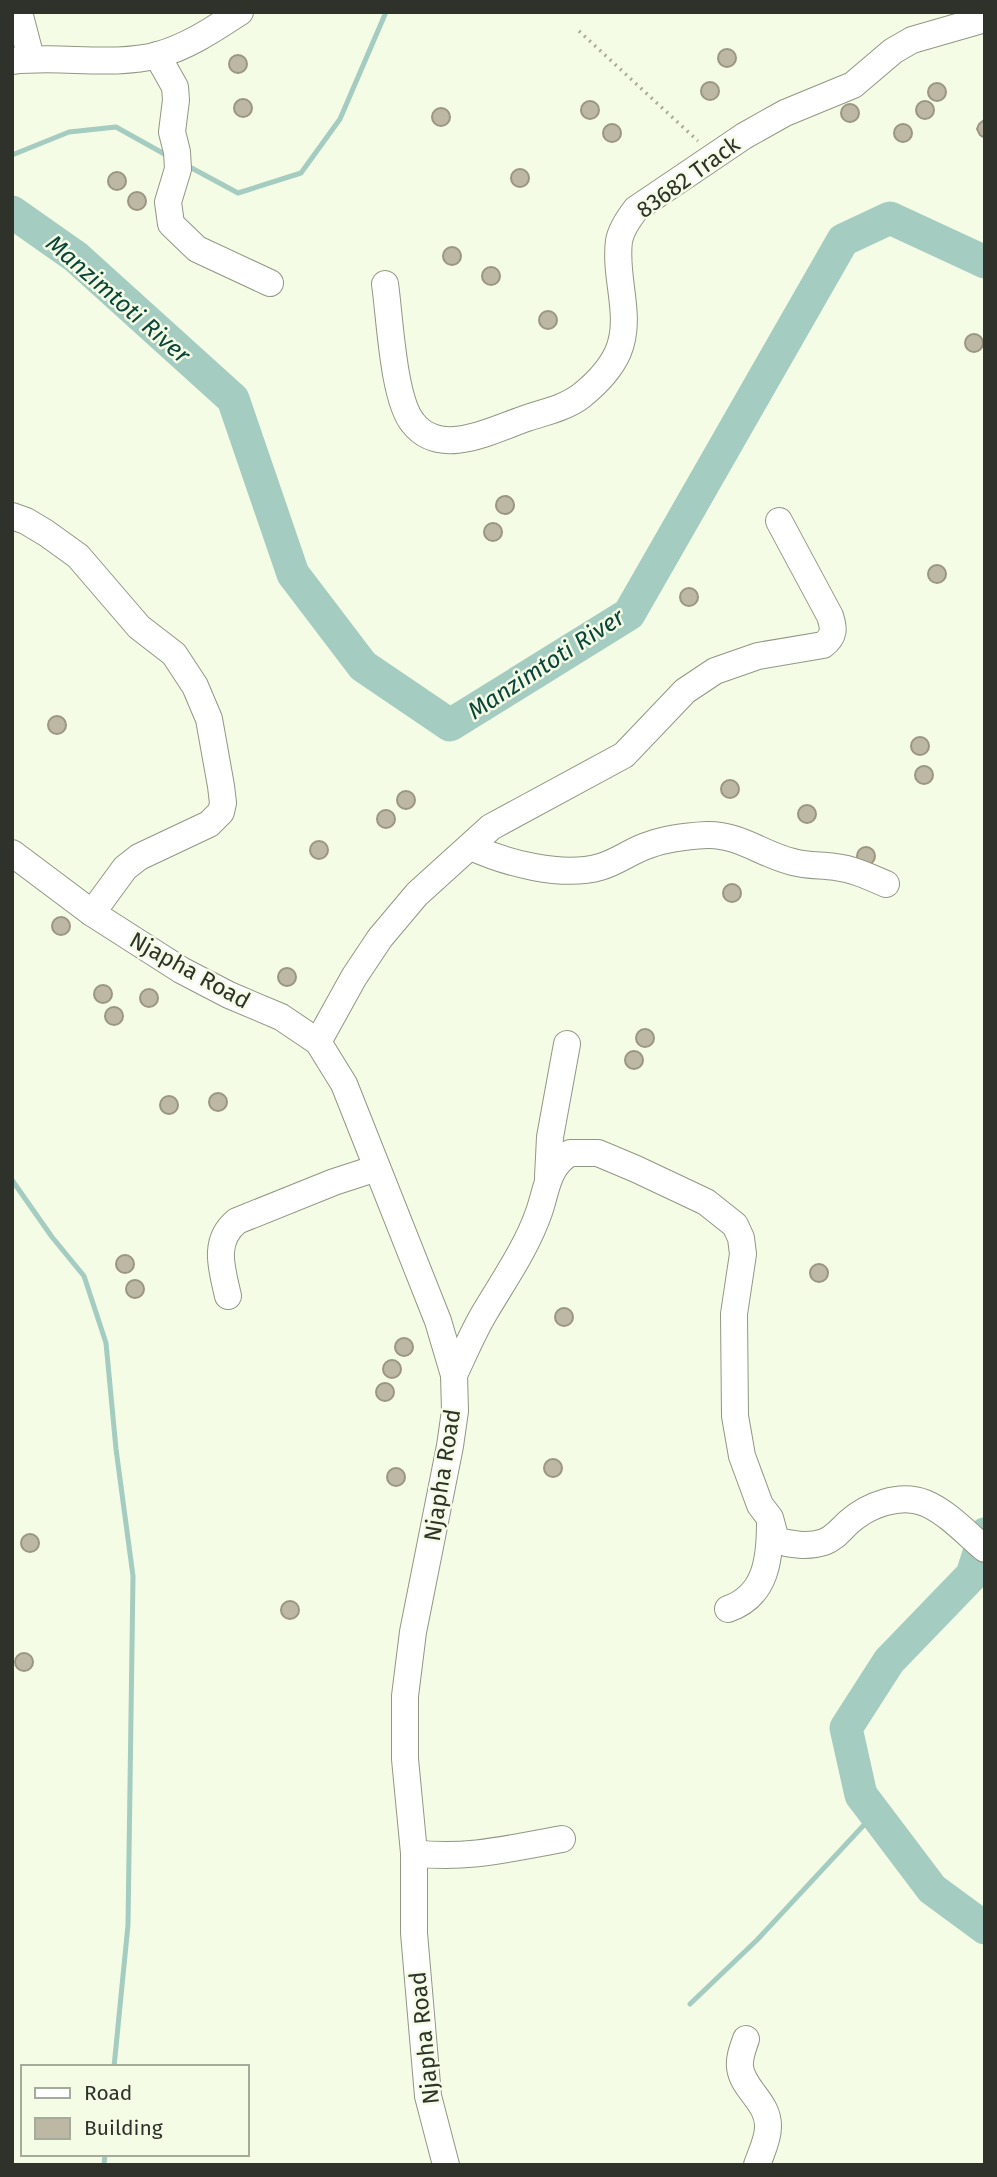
<svg xmlns="http://www.w3.org/2000/svg" width="997" height="2177" viewBox="0 0 997 2177" font-family="'Fira Sans',sans-serif">
<style>
.lines{fill:none;stroke-linecap:round;stroke-linejoin:round}
.stream{stroke:#a4ccc1;stroke-width:5}
.river{stroke:#a4ccc1;stroke-width:33}
.building{fill:#bdb8a3;stroke:#9b9682;stroke-width:2}
.minor-casing{stroke:#909783;stroke-width:28}
.path{stroke:#a6ac9b;stroke-width:3.5;stroke-dasharray:2 5;stroke-linecap:butt}
.minor{stroke:#fff;stroke-width:26}
.labels{text-anchor:middle;stroke-width:5;stroke-linejoin:round;paint-order:stroke}
.street-label{font-size:23px;fill:#2f322a;stroke:#f4fce6}
.water-label{font-size:24px;font-style:italic;fill:#0a453a;stroke:#f4fce6}
</style>
<rect width="100%" height="100%" fill="#f4fce6"/>
<g class="lines">
<g class="stream">
<path d="M12 155 69 132 116 127 168 156"/>
<path d="M186 165 238 193 301 173 340 119 386 12"/>
<path d="M12 1180 52 1237 84 1276 106 1343 116 1449 133 1576 128 1925 114 2067"/>
<path d="M690 2004 757 1940 875 1813"/>
<path d="M104 2165 105 2154"/>
</g>
<g class="river">
<path d="M12 212 76 257 233 399 293 574 363 666 450 725 629 614 843 240 890 218 985 262"/>
<path d="M985 1534 972 1575 889 1661 846 1728 861 1795 932 1889 985 1928"/>
</g>
</g>
<g class="building">
<circle cx="727" cy="58" r="9"/>
<circle cx="238" cy="64" r="9"/>
<circle cx="710" cy="91" r="9"/>
<circle cx="937" cy="92" r="9"/>
<circle cx="243" cy="108" r="9"/>
<circle cx="925" cy="110" r="9"/>
<circle cx="590" cy="110" r="9"/>
<circle cx="850" cy="113" r="9"/>
<circle cx="441" cy="117" r="9"/>
<path d="M984 120H985V138L980 135 977 129 979 124Z"/>
<circle cx="903" cy="133" r="9"/>
<circle cx="612" cy="133" r="9"/>
<circle cx="520" cy="178" r="9"/>
<circle cx="117" cy="181" r="9"/>
<circle cx="137" cy="201" r="9"/>
<circle cx="452" cy="256" r="9"/>
<circle cx="491" cy="276" r="9"/>
<circle cx="548" cy="320" r="9"/>
<circle cx="974" cy="343" r="9"/>
<circle cx="505" cy="505" r="9"/>
<circle cx="493" cy="532" r="9"/>
<circle cx="937" cy="574" r="9"/>
<circle cx="689" cy="597" r="9"/>
<circle cx="57" cy="725" r="9"/>
<circle cx="920" cy="746" r="9"/>
<circle cx="924" cy="775" r="9"/>
<circle cx="730" cy="789" r="9"/>
<circle cx="406" cy="800" r="9"/>
<circle cx="807" cy="814" r="9"/>
<circle cx="386" cy="819" r="9"/>
<circle cx="319" cy="850" r="9"/>
<circle cx="866" cy="856" r="9"/>
<circle cx="732" cy="893" r="9"/>
<circle cx="61" cy="926" r="9"/>
<circle cx="287" cy="977" r="9"/>
<circle cx="103" cy="994" r="9"/>
<circle cx="149" cy="998" r="9"/>
<circle cx="114" cy="1016" r="9"/>
<circle cx="645" cy="1038" r="9"/>
<circle cx="634" cy="1060" r="9"/>
<circle cx="218" cy="1102" r="9"/>
<circle cx="169" cy="1105" r="9"/>
<circle cx="125" cy="1264" r="9"/>
<circle cx="819" cy="1273" r="9"/>
<circle cx="135" cy="1289" r="9"/>
<circle cx="564" cy="1317" r="9"/>
<circle cx="404" cy="1347" r="9"/>
<circle cx="392" cy="1369" r="9"/>
<circle cx="385" cy="1392" r="9"/>
<circle cx="553" cy="1468" r="9"/>
<circle cx="396" cy="1477" r="9"/>
<circle cx="30" cy="1543" r="9"/>
<circle cx="290" cy="1610" r="9"/>
<circle cx="24" cy="1662" r="9"/>
</g>
<g class="lines">
<g class="minor-casing">
<g id="minor">
<path d="M19 12 31 58"/>
<path d="M157 55 175 87 176 100 172 132 177 152 178 169 168 202 171 224 197 249 270 283"/>
<path d="M12 61C60 55 112 67 158 55 189 46 214 29 240 12"/>
<path d="M385 284C390 318 393 399 413 423 441 459 494 429 527 418 545 412 565 408 581 396 596 384 610 370 618 352 633 316 614 279 619 241 621 229 629 218 636 209L744 136 785 113 853 85 893 51 912 40 985 19"/>
<path d="M12 516 26 521 46 533 78 556 139 627 174 654 195 686 209 719 221 786 223 803 221 812 209 824 139 857 125 868 92 913"/>
<path d="M471 847C506 863 562 878 600 867 618 862 632 850 649 845 667 838 688 836 707 835 739 834 763 855 793 862 807 866 821 865 835 867 853 869 870 877 886 884"/>
<path d="M12 853 92 913 181 970 229 995 281 1017 318 1042 344 1084 438 1321 454 1375 455 1411 450 1446 413 1632 405 1696V1759L414 1853V1933L428 2096 446 2165"/>
<path d="M318 1042 354 977 380 938 417 894 491 827 624 755 685 691 715 671 758 656 823 645C835 636 834 628 830 616L779 521"/>
<path d="M548 1177 550 1137 567 1044"/>
<path d="M228 1296C222 1269 212 1241 237 1221L334 1182 377 1168"/>
<path d="M454 1375C464 1354 473 1332 485 1312 504 1280 527 1247 539 1212 547 1189 547 1167 570 1153H598L636 1169 706 1202 735 1225 741 1238 743 1254 734 1314 735 1416 742 1456 760 1505 770 1518 776 1540C790 1545 809 1547 824 1542 835 1538 841 1529 849 1522 868 1505 900 1493 925 1503 947 1512 967 1534 985 1549"/>
<path d="M728 1609C766 1596 770 1559 770 1523"/>
<path d="M414 1853C465 1860 512 1848 562 1839"/>
<path d="M746 2039C743 2048 739 2057 740 2067 742 2089 769 2102 768 2127 768 2140 761 2153 757 2165"/>
</g>
</g>
<path class="path" d="M579 31 698 141"/>
<use href="#minor" class="minor"/>
</g>
<g class="labels">
<g class="street-label">
<text transform="translate(688 177) rotate(-36)" y="8">83682 Track</text>
<text transform="translate(190 970) rotate(29)" y="8">Njapha Road</text>
<text transform="translate(442 1475) rotate(-81)" y="8">Njapha Road</text>
<text transform="translate(424 2038) rotate(-96)" y="8">Njapha Road</text>
</g>
<g class="water-label">
<text transform="translate(118 299) rotate(41)" y="8">Manzimtoti River</text>
<text transform="translate(546 664) rotate(-33)" y="8">Manzimtoti River</text>
</g>
</g>
<rect width="997" height="2177" fill="none" stroke="#2f322a" stroke-width="28"/>
<rect x="21" y="2065" width="228" height="91" fill="#f4fce6" stroke="#a5ab9b" stroke-width="2"/>
<rect x="35" y="2088" width="35" height="10" fill="#ffffff" stroke="#a5ab9b" stroke-width="2"/>
<text x="84" y="2100" font-size="21" fill="#2f322a">Road</text>
<rect x="35" y="2118" width="35" height="21" fill="#bdb8a3" stroke="#a5ab9b" stroke-width="2"/>
<text x="84" y="2135" font-size="21" fill="#2f322a">Building</text>
</svg>
